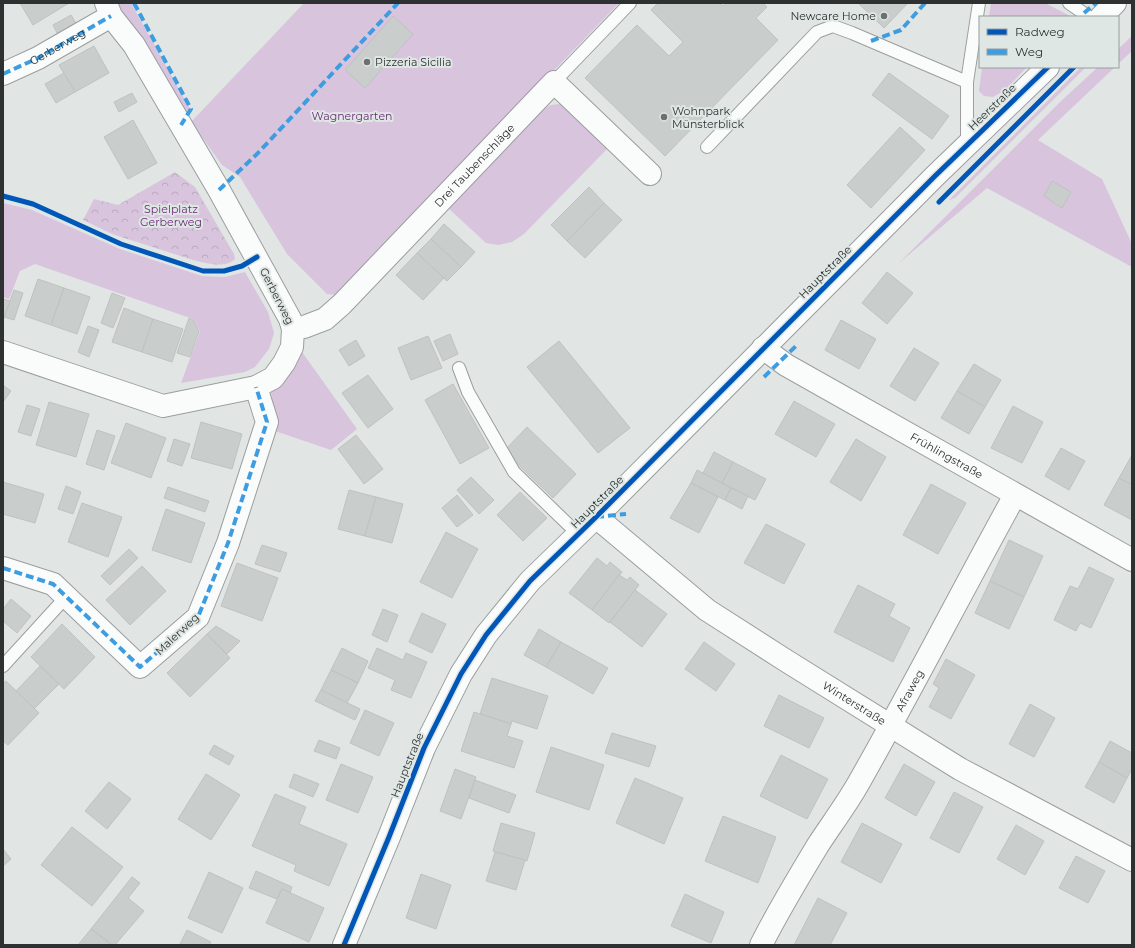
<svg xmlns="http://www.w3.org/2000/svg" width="1135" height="948" viewBox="0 0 1135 948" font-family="Montserrat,sans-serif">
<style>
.green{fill:#d8c5dd}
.park{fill:url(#park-crowns)}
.building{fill:#c9cdcc;stroke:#bfc2c1}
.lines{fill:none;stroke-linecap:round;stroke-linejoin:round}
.lane-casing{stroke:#9b9e9e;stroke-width:14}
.street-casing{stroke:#9b9e9e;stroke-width:24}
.secondary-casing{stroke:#9b9e9e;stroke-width:24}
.lane{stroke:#fafbfb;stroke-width:12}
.street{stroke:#fafbfb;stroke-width:22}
.secondary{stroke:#fafbfb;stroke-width:22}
.quiet{stroke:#3d9de1;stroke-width:4;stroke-dasharray:8 4;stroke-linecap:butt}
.cycleway-casing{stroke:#dfe7e5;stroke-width:8}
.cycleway{stroke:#0057b8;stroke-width:5}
.poi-dot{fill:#6d7070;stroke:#dfe7e5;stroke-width:1.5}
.labels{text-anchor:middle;stroke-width:4;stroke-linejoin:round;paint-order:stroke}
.poi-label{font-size:11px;fill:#2e3131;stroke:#dfe7e5;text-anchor:start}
.street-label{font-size:11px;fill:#2e3131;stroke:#dfe7e5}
.park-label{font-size:11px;fill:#6d2a77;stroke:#dfe7e5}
</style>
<defs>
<pattern id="park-crowns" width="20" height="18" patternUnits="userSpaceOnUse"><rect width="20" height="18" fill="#d8c5dd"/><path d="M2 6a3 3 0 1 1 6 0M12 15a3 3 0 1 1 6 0" fill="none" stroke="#baaabe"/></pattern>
</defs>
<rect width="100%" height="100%" fill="#e1e5e4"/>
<g class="green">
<path d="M113 3H131L190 109 186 113Z"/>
<path d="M304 3H619L337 295 327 294 287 254 240 177 222 165 191 122Z"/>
<path d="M991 3H1045L1072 17H989Z"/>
<path d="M1132 36V51L1118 64V49Z"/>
<path d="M982 67H1027L1005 90 993 97 984 96 979 91Z"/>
<path d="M1081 67H1086L955 198 949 200Z"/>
<path d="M1098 67H1115L1038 140 1102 179 1132 244V267L987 188 898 264 1060 102Z"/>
<path d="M560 104 571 107 609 147 524 234 512 242 498 245 486 243 448 208 541 110 551 105Z"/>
<path d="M3 203 32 210 120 249 202 276 225 277 245 272 268 312 274 333 269 349 255 367 245 372 181 383 200 331 193 319 35 264 20 271 9 299 3 297Z"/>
<path d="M297 345 357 429 331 450 275 431 271 392Z"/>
</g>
<path class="park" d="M175 172 195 187 234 254 235 259C225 269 205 263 193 260L112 234 83 220 94 199 118 205Z"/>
<g class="building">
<path d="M20 3H69L33 25Z"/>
<path d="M658 3H720L723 6 726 3H763L767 7 756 18 778 40 665 156 585 78 637 25 669 56 683 42 651 10Z"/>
<path d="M858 3H908L884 28Z"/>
<path d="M71 15 77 25 58 35 53 25Z"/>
<path d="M393 16 413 34 365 88 345 70Z"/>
<path d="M94 46 109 73 75 92 59 65Z"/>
<path d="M64 73 75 92 56 103 45 84Z"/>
<path d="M889 73 949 116 932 139 872 95Z"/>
<path d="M132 93 137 102 119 112 114 102Z"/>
<path d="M133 120 157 163 128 179 104 137Z"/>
<path d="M900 127 925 150 871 208 847 185Z"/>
<path d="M1052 181 1071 192 1062 208 1044 196Z"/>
<path d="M589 187 604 203 567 241 551 225Z"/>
<path d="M604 203 622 220 585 258 567 241Z"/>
<path d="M444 224 475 252 461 267 431 239Z"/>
<path d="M431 239 461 267 447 281 417 253Z"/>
<path d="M417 253 444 278 423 300 396 275Z"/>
<path d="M887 272 913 293 887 324 862 303Z"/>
<path d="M38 279 64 288 51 325 25 316Z"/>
<path d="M64 288 90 297 77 334 51 325Z"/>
<path d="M14 290 23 293 14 320 4 317Z"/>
<path d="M112 293 125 298 113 328 101 323Z"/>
<path d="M3 299 10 301 3 320Z"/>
<path d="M124 308 153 319 142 352 112 342Z"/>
<path d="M189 318 193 320 199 331 190 357 177 353Z"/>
<path d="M153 319 183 329 172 362 142 352Z"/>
<path d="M841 320 876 339 859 369 825 350Z"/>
<path d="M88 326 99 330 89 357 78 352Z"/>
<path d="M450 334 458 354 443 361 434 341Z"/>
<path d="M428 336 442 368 411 380 398 348Z"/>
<path d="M356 340 365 356 349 366 339 350Z"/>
<path d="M559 341 630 428 598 453 527 367Z"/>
<path d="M914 348 939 363 915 401 890 386Z"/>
<path d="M974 364 1001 380 985 407 957 391Z"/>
<path d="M368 375 393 409 368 428 342 393Z"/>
<path d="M453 384 489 448 460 464 425 400Z"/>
<path d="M3 385 11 391 3 402Z"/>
<path d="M957 391 985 407 969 434 941 418Z"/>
<path d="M794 401 835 424 816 457 775 434Z"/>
<path d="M49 402 89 414 76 457 36 445Z"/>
<path d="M27 405 40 409 31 436 18 432Z"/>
<path d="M1013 406 1043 422 1022 463 991 448Z"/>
<path d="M201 422 242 434 232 469 191 458Z"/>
<path d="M126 423 166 438 151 478 111 463Z"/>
<path d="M527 427 576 474 553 498 504 451Z"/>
<path d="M97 430 115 436 104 470 86 464Z"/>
<path d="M356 435 383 469 364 484 338 449Z"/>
<path d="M174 439 190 444 182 466 167 461Z"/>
<path d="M856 439 886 457 861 501 830 482Z"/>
<path d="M1061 448 1085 461 1069 490 1045 476Z"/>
<path d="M714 452 733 462 722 483 703 473Z"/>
<path d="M1132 455V485L1119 478Z"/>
<path d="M733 462 766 479 755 500 722 483Z"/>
<path d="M697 470 731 488 725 500 691 483Z"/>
<path d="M471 477 494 500 479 514 457 490Z"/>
<path d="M1119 478 1132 485V520L1104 505Z"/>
<path d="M3 482 44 494 35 523 3 514Z"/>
<path d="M691 483 718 497 699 533 670 518Z"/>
<path d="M931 484 966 503 938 554 903 535Z"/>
<path d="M66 486 81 492 73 514 58 509Z"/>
<path d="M168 487 209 501 205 512 164 498Z"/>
<path d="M731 488 748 496 742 509 725 500Z"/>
<path d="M349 490 376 497 365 536 338 529Z"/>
<path d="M520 492 547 518 523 541 497 515Z"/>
<path d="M457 495 473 515 457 527 442 508Z"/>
<path d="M376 497 403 504 392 543 365 536Z"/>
<path d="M82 503 122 517 108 557 68 542Z"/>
<path d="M166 509 205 523 191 563 152 550Z"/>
<path d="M766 524 805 544 784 584 744 563Z"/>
<path d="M446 532 478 549 452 598 420 582Z"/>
<path d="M1009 540 1043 556 1024 597 990 581Z"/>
<path d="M262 545 287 553 280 572 255 564Z"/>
<path d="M129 549 138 558 110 585 101 576Z"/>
<path d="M597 558 607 566 610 562 622 572 592 610 569 593Z"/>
<path d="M237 563 278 578 262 621 221 606Z"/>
<path d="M142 566 166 591 130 625 106 600Z"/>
<path d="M1089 567 1114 579 1091 628 1080 623 1076 631 1054 620 1070 586 1078 589Z"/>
<path d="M619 575 627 580 630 577 639 585 609 623 592 610Z"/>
<path d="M990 581 1024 597 1009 629 975 613Z"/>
<path d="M858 585 895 604 889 616 910 628 893 662 834 632Z"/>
<path d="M635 590 667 614 642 647 610 622Z"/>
<path d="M11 599 31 616 17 633 3 621V609Z"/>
<path d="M383 609 398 615 387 642 372 635Z"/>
<path d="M422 613 446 624 432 653 409 642Z"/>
<path d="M62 624 95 657 64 689 31 657Z"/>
<path d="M216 626 240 641 227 654 207 634Z"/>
<path d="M539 629 561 642 546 667 524 655Z"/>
<path d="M207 634 230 658 190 697 167 673Z"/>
<path d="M561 642 608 668 593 694 546 667Z"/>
<path d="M704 642 735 664 716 691 685 669Z"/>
<path d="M342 648 368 661 358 683 331 670Z"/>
<path d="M377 648 403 660 406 653 427 662 411 698 391 690 395 680 368 668Z"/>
<path d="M946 659 975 675 951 719 929 707 939 688 933 684Z"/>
<path d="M40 666 59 684 34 709 16 691Z"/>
<path d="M331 670 358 683 347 703 321 690Z"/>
<path d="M492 678 548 696 537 729 512 721 511 724 480 714Z"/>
<path d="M6 681 39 713 8 745 3 741V684Z"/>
<path d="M321 690 360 709 355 720 315 701Z"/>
<path d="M779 695 824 718 809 748 764 726Z"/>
<path d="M1030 704 1055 718 1034 757 1009 744Z"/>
<path d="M365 710 394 723 379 756 350 743Z"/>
<path d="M474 712 511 724 507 736 523 741 514 768 461 751Z"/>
<path d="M612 733 656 746 649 767 605 753Z"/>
<path d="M319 740 340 748 336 759 314 751Z"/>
<path d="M1110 741 1132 753V769L1127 778 1099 762Z"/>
<path d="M214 745 234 756 229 765 209 754Z"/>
<path d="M551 747 604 765 589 810 536 792Z"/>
<path d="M781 755 828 779 807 819 760 796Z"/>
<path d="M1099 762 1127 778 1114 803 1085 787Z"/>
<path d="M341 764 373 777 358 813 326 800Z"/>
<path d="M904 764 935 782 916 816 885 798Z"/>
<path d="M455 769 476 777 461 819 440 811Z"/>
<path d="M206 774 240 795 211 840 178 819Z"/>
<path d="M294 774 319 784 313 797 289 787Z"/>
<path d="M635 778 683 798 664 844 616 823Z"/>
<path d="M475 780 516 795 509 813 469 798Z"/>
<path d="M109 782 131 799 107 829 85 811Z"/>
<path d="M954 792 983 807 959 853 930 838Z"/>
<path d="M275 794 306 807 299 824 347 844 329 886 294 871 296 865 252 846Z"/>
<path d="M723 816 776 837 758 883 705 861Z"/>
<path d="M501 823 535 833 527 861 493 851Z"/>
<path d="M862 823 902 844 881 883 841 862Z"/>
<path d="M1016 825 1044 841 1025 875 997 859Z"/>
<path d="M72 827 123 867 92 906 41 865Z"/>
<path d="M3 849 11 859 3 866Z"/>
<path d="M495 852 525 860 516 890 486 881Z"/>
<path d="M1076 856 1105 871 1088 903 1059 888Z"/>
<path d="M256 871 292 887 290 893 282 889 277 899 249 888Z"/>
<path d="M209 872 243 888 222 933 188 918Z"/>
<path d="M421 874 451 885 436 929 406 918Z"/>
<path d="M132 877 140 883 128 898 144 911 115 945H112L91 929Z"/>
<path d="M282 889 324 908 309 942 266 923Z"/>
<path d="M685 894 724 912 711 943 671 926Z"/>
<path d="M818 898 847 913 830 945H794Z"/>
<path d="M91 929 112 945H78Z"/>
<path d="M187 930 211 942 209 945H182L180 944Z"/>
</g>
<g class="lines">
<g class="lane-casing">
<g id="lane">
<path d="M1069 3 1089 17"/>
<path d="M554 82 630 3"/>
<path d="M967 144V82L979 3"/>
<path d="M707 147 817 32 833 26 852 33 967 82"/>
<path d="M459 368 468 392 514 472 578 534"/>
<path d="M3 666 66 597"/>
</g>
</g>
<g class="street-casing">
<g id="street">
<path id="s1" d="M3 74 38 58 111 16"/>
<path id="s2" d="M293 329 304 327 325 319 342 304 554 82 650 174"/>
<path id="s3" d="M763 348 786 365 1132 560"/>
<path d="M3 352 163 406 256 387 273 378 284 363 292 347 293 329 290 319 219 190 134 45 111 16 106 3"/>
<path id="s4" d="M596 517 707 610 785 660 960 769 1132 860"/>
<path d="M3 568 53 584 140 667 198 617 228 543 267 422 256 387"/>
<path id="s5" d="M761 945C778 911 798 878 818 845 831 825 846 805 858 784 912 689 962 591 1015 495"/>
</g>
</g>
<g class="secondary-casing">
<g id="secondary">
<path d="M1101 17 1115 3"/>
<path d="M344 945 389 837 424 748 461 674 486 635 530 581 596 517 935 176 1048 67"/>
</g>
</g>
<use href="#lane" class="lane"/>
<use href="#street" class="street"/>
<use href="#secondary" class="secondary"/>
<g class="quiet">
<path d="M134 3 191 109 181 125"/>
<path d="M1084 13 1096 3"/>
<path d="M871 41 901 30 925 3"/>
<path d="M3 74 38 58 111 16"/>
<path d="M219 190 258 153 398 3"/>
<path d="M764 377 797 345"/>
<path d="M596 517 626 514"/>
<path d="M3 568 53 584 140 667 198 617 228 543 267 422 256 387"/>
</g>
<g class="cycleway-casing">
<g id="cycleway">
<path d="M3 196 33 204 121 244 203 271H224L242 266 257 257"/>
<path d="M939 202 1074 67"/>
<path d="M344 945 389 837 424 748 461 674 486 635 530 581 596 517 935 176 1048 67"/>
</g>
</g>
<use href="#cycleway" class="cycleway"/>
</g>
<g class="poi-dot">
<circle cx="884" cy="16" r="4"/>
<circle cx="367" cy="62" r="4"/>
<circle cx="664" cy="117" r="4"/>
</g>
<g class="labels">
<g class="poi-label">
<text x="876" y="20" text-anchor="end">Newcare Home</text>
<text x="375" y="66">Pizzeria Sicilia</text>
<text x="672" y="115">Wohnpark<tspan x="672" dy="13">Münsterblick</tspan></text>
</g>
<g class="street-label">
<text dy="4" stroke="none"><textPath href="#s1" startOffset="61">Gerberweg</textPath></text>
<text transform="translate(992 107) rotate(-44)" y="4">Heerstraße</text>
<text dy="4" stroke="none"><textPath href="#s2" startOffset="248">Drei Taubenschläge</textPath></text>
<text transform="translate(825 272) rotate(-45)" y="4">Hauptstraße</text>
<text transform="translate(277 296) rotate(63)" y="4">Gerberweg</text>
<text dy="4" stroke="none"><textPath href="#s3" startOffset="213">Frühlingstraße</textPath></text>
<text transform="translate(597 502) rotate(-45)" y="4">Hauptstraße</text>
<text transform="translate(177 634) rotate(-43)" y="4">Malerweg</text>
<text dy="4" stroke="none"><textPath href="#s5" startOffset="295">Afraweg</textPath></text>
<text dy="4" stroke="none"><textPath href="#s4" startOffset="319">Winterstraße</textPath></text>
<text transform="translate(407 765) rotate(-68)" y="4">Hauptstraße</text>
</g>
<g class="park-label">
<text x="352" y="120">Wagnergarten</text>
<text x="171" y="213">Spielplatz<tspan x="171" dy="13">Gerberweg</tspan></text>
</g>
</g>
<rect width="1135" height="948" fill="none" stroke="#2e3131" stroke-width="8"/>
<rect x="979" y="16" width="140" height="52" fill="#dfe7e5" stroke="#989e9d"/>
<rect x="987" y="29" width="20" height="6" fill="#0057b8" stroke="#989e9d"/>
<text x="1015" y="36" font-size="12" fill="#2e3131">Radweg</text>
<rect x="987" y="49" width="20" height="6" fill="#3d9de1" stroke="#989e9d"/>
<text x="1015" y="56" font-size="12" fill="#2e3131">Weg</text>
</svg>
